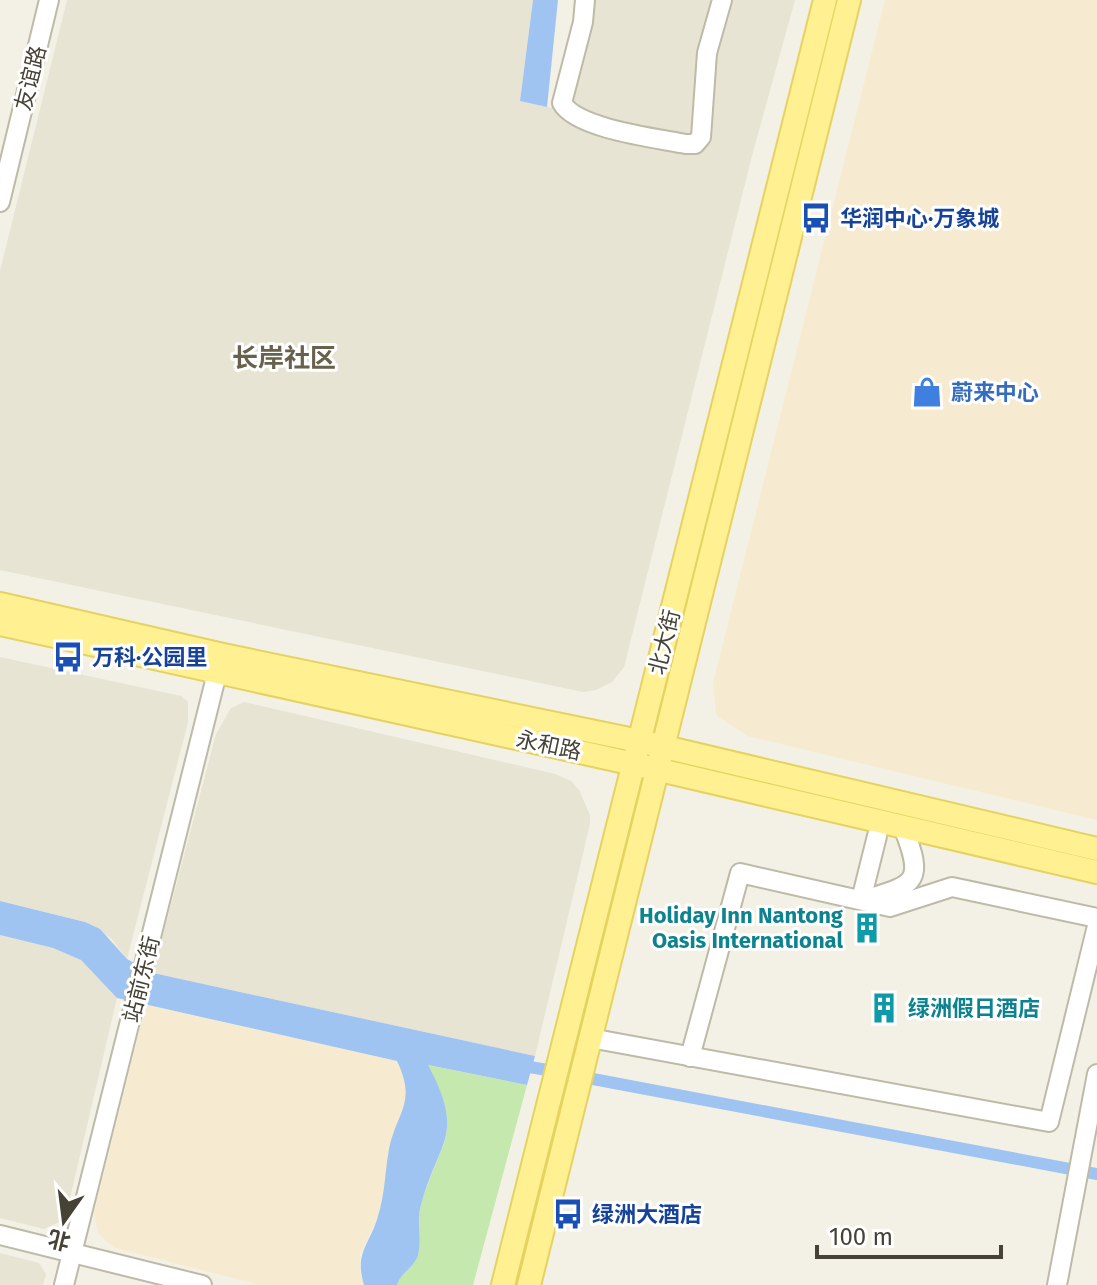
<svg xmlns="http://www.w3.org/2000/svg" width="1097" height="1285" viewBox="0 0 1097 1285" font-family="'Fira Sans','Noto Sans SC',sans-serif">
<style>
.residential{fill:#e7e4d3}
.commercial{fill:#f6ebd0}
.green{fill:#c4e8ad}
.water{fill:#a0c4f1}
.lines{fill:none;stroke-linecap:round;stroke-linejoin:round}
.canal{stroke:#a0c4f1;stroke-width:12}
.minor-casing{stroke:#bebaa8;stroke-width:22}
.major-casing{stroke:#e5d261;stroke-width:26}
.minor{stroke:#fff;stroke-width:18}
.major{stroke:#fff192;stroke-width:22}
.labels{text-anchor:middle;stroke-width:6;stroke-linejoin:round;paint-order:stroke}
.street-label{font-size:22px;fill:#464235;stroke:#fff}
.transit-label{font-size:22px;font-weight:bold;fill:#164399;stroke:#fff;text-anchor:start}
.shop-label{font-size:22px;font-weight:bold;fill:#366cbe;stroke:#fff;text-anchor:start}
.culture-label{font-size:22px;font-weight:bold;fill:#0d838f;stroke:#fff;text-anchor:end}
.quarter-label{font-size:26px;font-weight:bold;fill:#68614c;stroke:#fff}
</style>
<rect width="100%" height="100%" fill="#f3f1e5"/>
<g class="residential">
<path d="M67 0H533L520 101 576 113 568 103 591 0H795L753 152 624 667 612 682 596 690 583 692 0 570V271Z"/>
<path d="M0 657 181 696 188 702V722L127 959 111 938 85 922 0 901Z"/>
<path d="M244 702 555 774 571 781 579 790 590 815V824L535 1056 153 973 216 734 231 708Z"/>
<path d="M0 935 53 948 81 960 117 998 67 1211 59 1222 44 1229 0 1218Z"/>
<path d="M0 1253 39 1263 46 1274 43 1285H0Z"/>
</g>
<g class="commercial">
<path d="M885 0H1097V820L747 736 716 715 713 683Z"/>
<path d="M146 1005 397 1061 405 1077 406 1098 390 1146 384 1196 377 1219 360 1254V1273L364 1285H260L115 1248 98 1234 94 1214Z"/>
</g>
<path class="green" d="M427 1065 527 1085 473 1285H397C400 1274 411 1270 414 1260 419 1242 416 1223 421 1205 440 1139 466 1134 427 1065Z"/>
<g class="water">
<path d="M533 0H558L547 107 520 101Z"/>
<path d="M0 901 85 922 100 929 127 959 153 973 535 1056 527 1085 428 1065C466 1136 439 1139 421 1205 416 1222 422 1239 418 1255 414 1268 401 1272 397 1285H364C354 1252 370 1245 378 1216 385 1194 385 1171 389 1149 397 1111 417 1103 397 1061L117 998 81 960 53 948 0 935Z"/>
</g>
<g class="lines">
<g class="canal">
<path d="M518 1065 559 1072"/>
<path d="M577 1076 1097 1174"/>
</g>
<g class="minor-casing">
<g id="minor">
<path d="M585 0 583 22 562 103C577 129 656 138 686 144H695L701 137 707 53 722 0"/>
<path d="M0 202 49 0"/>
<path d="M861 900 877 836"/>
<path d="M864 900C916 884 925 883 903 827"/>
<path d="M590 1038 1049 1122 1097 926"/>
<path d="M690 1057 740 873 890 907 952 887 1097 918"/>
<path d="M0 1235 202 1285"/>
<path d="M64 1285 217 673"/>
<path d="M1057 1285 1097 1074"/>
</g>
</g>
<g class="major-casing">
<g id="major">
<path d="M0 604 223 655 639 741 1097 849"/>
<path d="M0 624 634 764 1097 872"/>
<path d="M503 1285 825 0"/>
<path d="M529 1285 849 0"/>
</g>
</g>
<use href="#minor" class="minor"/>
<use href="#major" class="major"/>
</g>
<defs>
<g id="bus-bare" transform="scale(2.4)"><path d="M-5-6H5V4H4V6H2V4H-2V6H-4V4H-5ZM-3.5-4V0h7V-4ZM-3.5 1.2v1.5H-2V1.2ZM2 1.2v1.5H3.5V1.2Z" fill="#1a4fb4" stroke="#fff" stroke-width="2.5" paint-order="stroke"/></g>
<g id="shop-bare" transform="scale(2.4)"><path d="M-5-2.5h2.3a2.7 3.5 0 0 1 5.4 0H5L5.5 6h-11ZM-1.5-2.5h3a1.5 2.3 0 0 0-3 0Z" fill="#3f7fe0" stroke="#fff" stroke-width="2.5" paint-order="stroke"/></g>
<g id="building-bare" transform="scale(2.4)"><path d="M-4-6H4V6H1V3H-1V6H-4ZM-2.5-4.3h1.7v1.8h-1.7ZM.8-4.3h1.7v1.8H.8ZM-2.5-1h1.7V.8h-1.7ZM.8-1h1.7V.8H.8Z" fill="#0f9aa8" stroke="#fff" stroke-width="2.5" paint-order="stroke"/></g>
</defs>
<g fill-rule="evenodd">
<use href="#bus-bare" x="816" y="218"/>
<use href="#shop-bare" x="927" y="392"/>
<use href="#bus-bare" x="68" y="657"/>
<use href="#building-bare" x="867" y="928"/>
<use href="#building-bare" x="884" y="1008"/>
<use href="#bus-bare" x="568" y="1214"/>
</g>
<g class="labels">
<g class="street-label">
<text transform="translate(30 78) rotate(-76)" y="8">友谊路</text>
<text transform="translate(664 642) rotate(-76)" y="8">北大街</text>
<text transform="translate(549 745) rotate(12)" y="8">永和路</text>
<text transform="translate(141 979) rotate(-76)" y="8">站前东街</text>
</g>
<g class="transit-label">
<text x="840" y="226">华润中心·万象城</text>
<text x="92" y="665">万科·公园里</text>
<text x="592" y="1222">绿洲大酒店</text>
</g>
<g class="shop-label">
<text x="951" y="400">蔚来中心</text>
</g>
<g class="culture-label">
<text x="843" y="923">Holiday Inn Nantong<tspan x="843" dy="25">Oasis International</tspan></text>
<text x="908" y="1016" text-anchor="start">绿洲假日酒店</text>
</g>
<g class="quarter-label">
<text x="284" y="367">长岸社区</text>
</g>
</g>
<g transform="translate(64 1221) rotate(194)" stroke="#ffffff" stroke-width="6" paint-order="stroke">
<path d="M0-6L14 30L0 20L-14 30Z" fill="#464235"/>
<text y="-12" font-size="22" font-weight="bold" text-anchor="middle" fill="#464235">北</text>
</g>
<path d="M817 1245v12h184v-12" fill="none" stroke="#464235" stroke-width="4"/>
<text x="829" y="1245" font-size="24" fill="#464235" stroke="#ffffff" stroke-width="6" paint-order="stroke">100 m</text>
</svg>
